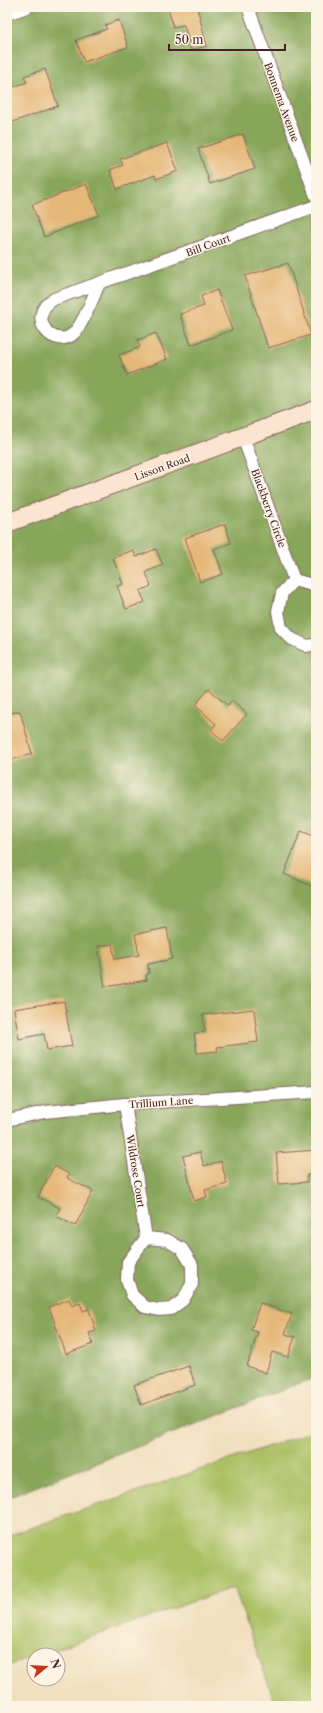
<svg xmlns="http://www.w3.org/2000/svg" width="323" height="1713" viewBox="0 0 323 1713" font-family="'Libre Caslon Text',serif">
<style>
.green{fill:#aac064;stroke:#7a7048}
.forest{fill:#87a65a;stroke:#686242}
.building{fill:#e5b778}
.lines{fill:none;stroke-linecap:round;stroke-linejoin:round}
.street-casing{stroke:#85625f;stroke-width:14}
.secondary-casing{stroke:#85625f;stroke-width:20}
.street{stroke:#fff;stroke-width:12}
.secondary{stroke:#fce5d0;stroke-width:18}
.labels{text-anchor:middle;stroke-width:3;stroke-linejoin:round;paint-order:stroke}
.street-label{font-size:10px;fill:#4a1f2b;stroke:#fcf5e5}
</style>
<rect width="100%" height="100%" fill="#fcf5e5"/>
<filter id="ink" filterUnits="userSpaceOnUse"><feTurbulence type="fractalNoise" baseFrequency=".025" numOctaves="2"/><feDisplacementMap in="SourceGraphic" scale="8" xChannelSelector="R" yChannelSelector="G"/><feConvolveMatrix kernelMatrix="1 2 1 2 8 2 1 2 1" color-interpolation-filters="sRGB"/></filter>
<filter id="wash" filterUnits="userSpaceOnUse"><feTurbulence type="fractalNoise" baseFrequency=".012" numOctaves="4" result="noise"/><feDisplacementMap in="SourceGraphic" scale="16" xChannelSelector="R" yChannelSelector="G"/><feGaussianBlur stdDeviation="0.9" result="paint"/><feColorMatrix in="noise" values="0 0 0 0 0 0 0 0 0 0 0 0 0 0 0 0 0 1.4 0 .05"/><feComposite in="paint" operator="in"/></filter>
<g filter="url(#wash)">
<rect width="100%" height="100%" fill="#f2dfbf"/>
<path class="green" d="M316 1430V1706H276L234 1587 39 1655H34V1657L7 1666V1536Z"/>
<path class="forest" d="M7 7H316V1377L7 1498Z"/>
<g id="blocks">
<g class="building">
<path d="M168 7H197L207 46 191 50 184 25 173 27Z"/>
<path d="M119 20 128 47 84 62 76 40 107 29 105 25Z"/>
<path d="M45 69 58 106 7 124V98L12 97 10 88 27 82 24 76Z"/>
<path d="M243 134 255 169 210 184 198 149Z"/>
<path d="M167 143 178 171 156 179 155 175 117 189 110 170 123 165 120 159Z"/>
<path d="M86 184 99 215 44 237 32 205Z"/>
<path d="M288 263 311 335 268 348 245 276Z"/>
<path d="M217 290 232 330 191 345 180 314 204 306 201 296Z"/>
<path d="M156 333 167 359 127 375 119 355 140 347 137 340Z"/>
<path d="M225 524 231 543 214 549 223 574 200 582 185 538Z"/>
<path d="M156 549 163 565 146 572 151 586 140 591 145 602 126 609 117 586 123 584 113 558 133 550 136 557Z"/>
<path d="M209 689 228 706 232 701 247 714 223 741 211 730 216 724 195 705Z"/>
<path d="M20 711 32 754 7 761V714Z"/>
<path d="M301 831 316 837V888L284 874Z"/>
<path d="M167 928 172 959 148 964 149 974 146 975 147 980 105 987 98 946 112 944 115 959 139 955 135 934Z"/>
<path d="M64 1001 72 1046 47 1050 44 1034 19 1039 14 1009Z"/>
<path d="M254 1009 258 1042 217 1047 218 1051 197 1053 194 1033 205 1032 203 1015Z"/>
<path d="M316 1150V1174L307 1175V1182L279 1184 276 1153Z"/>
<path d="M200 1152 204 1166 221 1161 227 1184 205 1190 207 1197 194 1201 183 1156Z"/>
<path d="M54 1166 69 1174 67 1178 93 1191 75 1226 56 1216 60 1208 38 1197Z"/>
<path d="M69 1299 72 1306 80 1303 83 1311 89 1309 96 1331 89 1333 93 1344 66 1354 49 1307Z"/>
<path d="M260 1303 292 1314 285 1334 295 1337 288 1357 272 1352 266 1373 247 1366 258 1332 251 1330Z"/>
<path d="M189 1366 195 1385 141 1405 134 1385Z"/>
</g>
</g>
</g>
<g filter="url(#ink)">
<use href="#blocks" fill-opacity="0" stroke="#85625f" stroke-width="1"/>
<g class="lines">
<g class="street-casing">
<g id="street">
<path d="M248 7 316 196"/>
<path d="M7 14 27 7"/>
<path d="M99 284C93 297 84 322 75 332 56 353 23 317 54 299L316 206"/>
<path d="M243 437 294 580"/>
<path d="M294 580 282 593 278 611 281 628 292 639 307 646 316 644"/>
<path d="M294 580 316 586"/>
<path d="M125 1104 146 1238 167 1240 182 1249 192 1265V1284L183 1300 171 1309 159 1310 145 1307 132 1295 127 1280 128 1262 146 1238"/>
<path d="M7 1120 45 1112 125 1104 316 1092"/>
</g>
</g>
<g class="secondary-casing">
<path id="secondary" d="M7 523 316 410"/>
</g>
<use href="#street" class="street"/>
<use href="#secondary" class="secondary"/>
</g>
</g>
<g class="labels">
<g class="street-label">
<text transform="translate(282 102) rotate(70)" y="4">Bonnema Avenue</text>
<text transform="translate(208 245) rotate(-20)" y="4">Bill Court</text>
<text transform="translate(162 467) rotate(-20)" y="4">Lisson Road</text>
<text transform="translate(269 508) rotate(70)" y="4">Blackberry Circle</text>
<text transform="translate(161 1102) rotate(-4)" y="4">Trillium Lane</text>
<text transform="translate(136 1171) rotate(81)" y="4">Wildrose Court</text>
</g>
</g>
<rect width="323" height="1713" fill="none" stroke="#fcf5e5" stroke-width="24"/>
<g transform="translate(46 1667) rotate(72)"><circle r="19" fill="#fcf5e5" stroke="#b59f9b"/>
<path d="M0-3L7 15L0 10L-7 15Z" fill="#c8321e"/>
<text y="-6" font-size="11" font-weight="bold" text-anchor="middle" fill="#4a1f2b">N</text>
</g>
<path d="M169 44v6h116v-6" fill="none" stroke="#4a1f2b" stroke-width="2"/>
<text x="175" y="44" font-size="12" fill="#4a1f2b" stroke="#fcf5e5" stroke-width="3" paint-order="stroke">50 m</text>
</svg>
